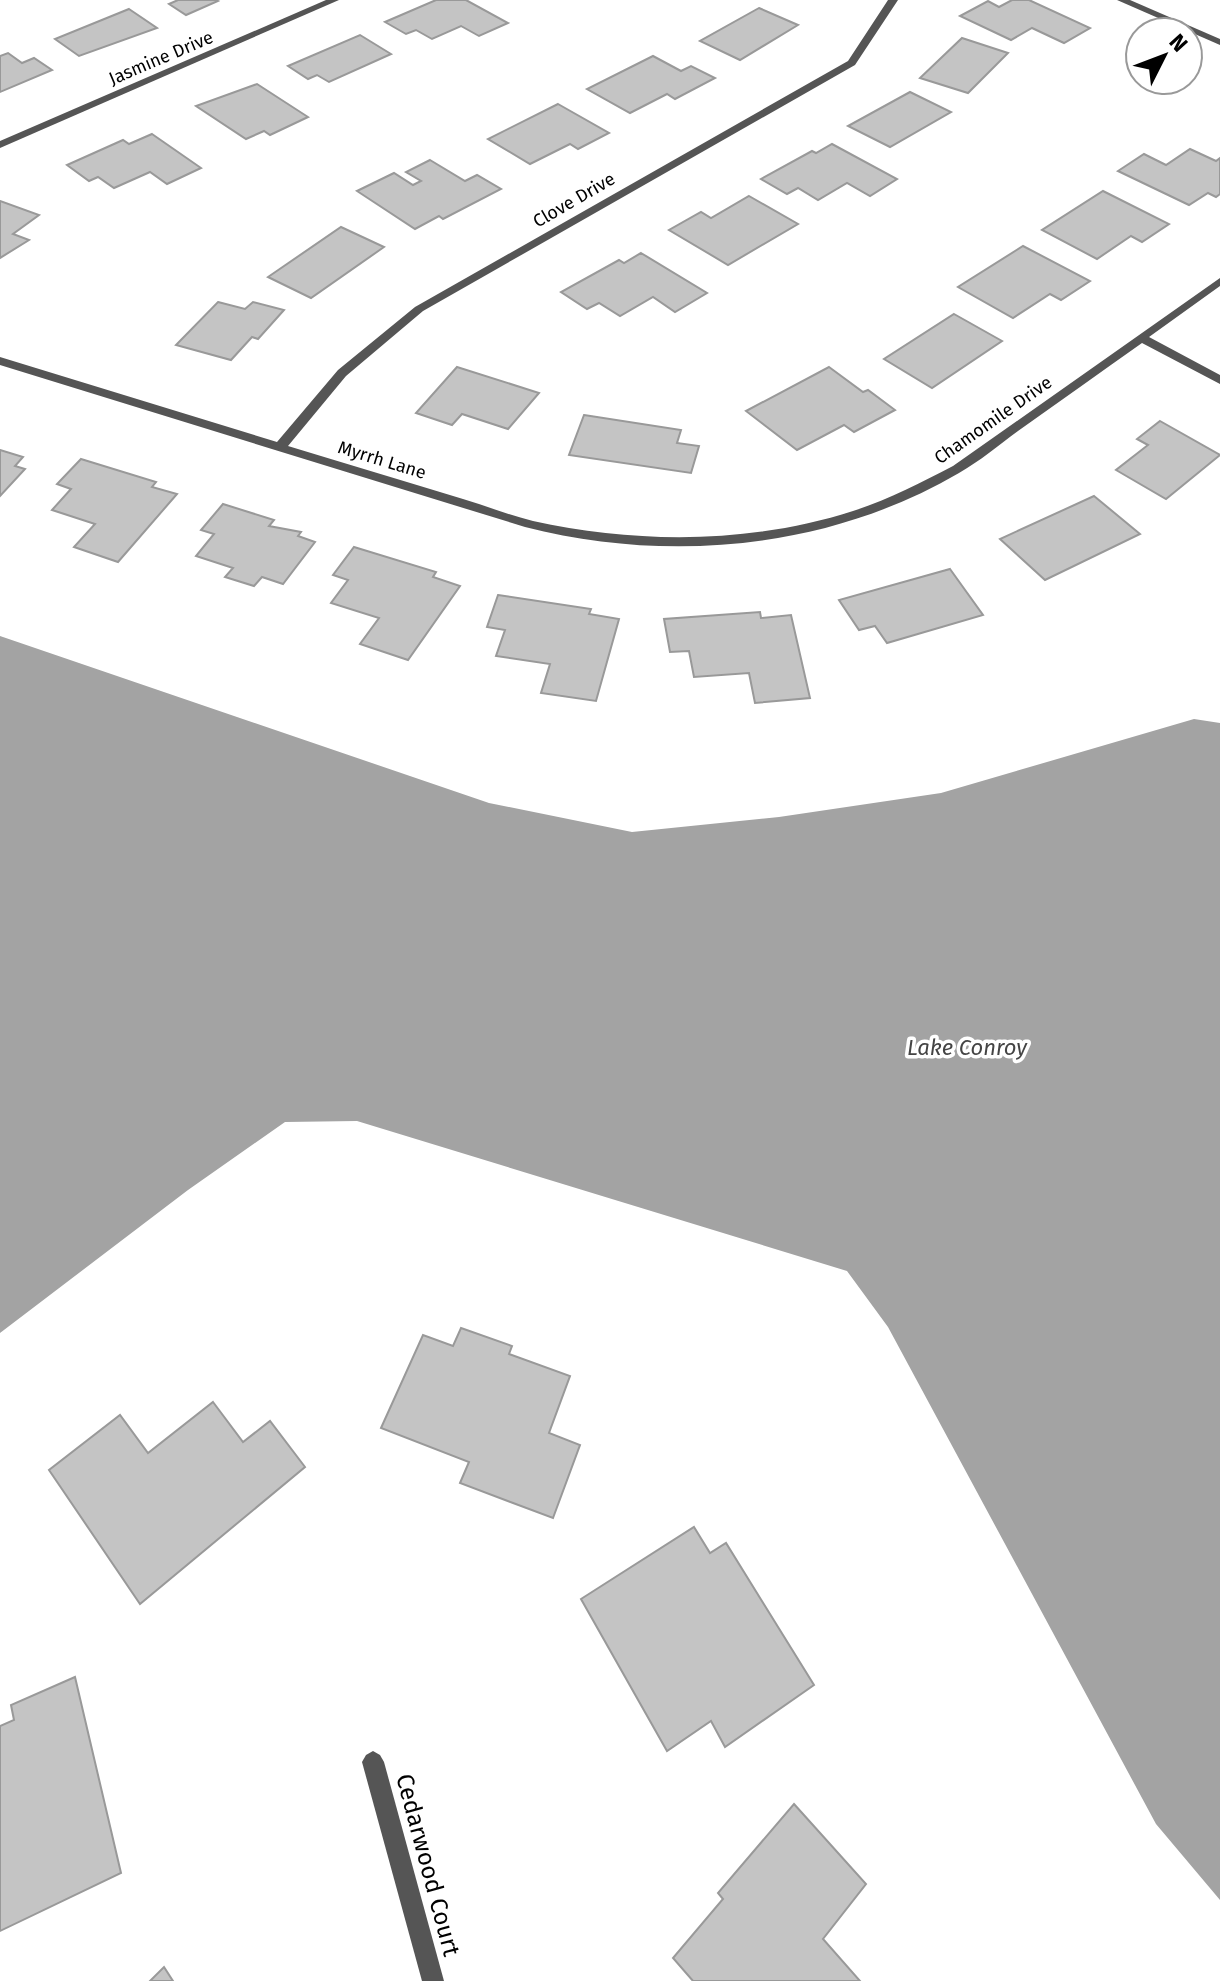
<svg xmlns="http://www.w3.org/2000/svg" width="1220" height="1981" viewBox="0 0 1220 1981" font-family="'Fira Sans',sans-serif">
<style>
.water{fill:#a3a3a3}
.building{fill:#c4c4c4;stroke:#999;stroke-width:2}
.lines{fill:none;stroke-linecap:round;stroke-linejoin:round}
.street{fill:#555;fill-rule:evenodd}
.labels{text-anchor:middle;stroke-width:7;stroke-linejoin:round;paint-order:stroke}
.far-street-label{font-size:18px;fill:#000;stroke:#fff}
.water-label{font-size:22px;font-style:italic;fill:#444;stroke:#fff}
.near-street-label{font-size:24px;fill:#000;stroke:#fff}
</style>
<rect width="100%" height="100%" fill="#fff"/>
<path class="water" d="M0 636 489 803 632 832 779 817 941 793 1194 719 1220 723V1900L1156 1824 888 1327 847 1271 357 1121 285 1122 188 1190 0 1333Z"/>
<g class="building">
<path d="M178 0H216L218 1 186 15 169 4Z"/>
<path d="M436 0H466L508 23 479 36 461 26 432 39 416 30 406 34 385 22Z"/>
<path d="M1012 0H1029L1090 28 1064 43 1032 28 1011 40 960 16 988 1 999 7Z"/>
<path d="M759 8 798 25 740 60 700 41Z"/>
<path d="M129 9 157 28 79 56 55 39Z"/>
<path d="M360 35 391 54 329 82 317 75 308 79 288 66Z"/>
<path d="M962 38 1008 53 968 93 920 78Z"/>
<path d="M8 53 22 63 34 58 52 70 0 92V56Z"/>
<path d="M653 56 681 71 691 66 715 78 675 99 667 94 630 113 587 89Z"/>
<path d="M257 84 308 117 270 135 264 131 246 139 196 106Z"/>
<path d="M910 92 951 112 890 147 848 126Z"/>
<path d="M558 104 609 133 578 149 570 144 530 164 488 139Z"/>
<path d="M152 134 201 168 167 184 150 172 114 188 98 177 89 181 67 165 123 140 129 144Z"/>
<path d="M832 144 897 179 870 196 847 183 818 200 798 188 787 194 761 179 812 151 816 153Z"/>
<path d="M1190 149 1216 161 1220 158V194L1216 197 1208 193 1189 205 1118 171 1144 154 1166 165Z"/>
<path d="M430 160 465 181 477 175 501 189 443 219 439 216 415 229 357 191 394 173 413 185 421 181 406 172Z"/>
<path d="M1103 191 1169 224 1142 242 1131 236 1097 259 1042 230Z"/>
<path d="M749 196 798 224 728 265 669 230 701 212 711 218Z"/>
<path d="M0 201 39 215 13 234 29 240 0 258Z"/>
<path d="M341 227 384 247 311 298 268 277Z"/>
<path d="M1023 246 1090 281 1061 300 1050 294 1013 318 958 287Z"/>
<path d="M641 253 707 293 675 312 653 297 620 316 599 303 587 309 561 292 619 260 624 263Z"/>
<path d="M218 302 245 309 253 302 284 310 258 339 252 337 231 360 176 345Z"/>
<path d="M954 314 1002 341 932 388 884 359Z"/>
<path d="M457 367 539 393 508 429 462 414 452 425 416 413Z"/>
<path d="M829 367 863 392 868 390 895 410 854 432 844 425 797 450 746 411Z"/>
<path d="M584 415 681 430 677 443 699 446 691 473 569 455Z"/>
<path d="M1160 421 1220 455 1166 499 1116 470 1148 445 1137 439Z"/>
<path d="M0 450 23 457 15 466 25 469 0 496Z"/>
<path d="M81 459 156 482 152 487 177 494 118 562 74 547 95 524 52 510 71 489 57 484Z"/>
<path d="M1094 496 1140 534 1045 580 1000 539Z"/>
<path d="M223 504 274 520 269 526 301 532 298 536 315 542 283 584 262 577 254 586 225 577 233 568 196 556 214 534 201 530Z"/>
<path d="M354 547 436 572 433 577 460 586 408 660 360 644 379 618 331 603 348 580 333 575Z"/>
<path d="M950 569 983 615 887 643 875 626 859 630 839 600Z"/>
<path d="M498 595 591 609 589 614 619 619 596 701 541 693 550 664 496 656 505 630 487 627Z"/>
<path d="M760 612 761 618 791 615 810 698 755 703 749 673 694 677 689 651 670 652 664 619Z"/>
<path d="M461 1328 512 1346 509 1354 570 1376 549 1433 580 1445 553 1518 460 1483 469 1462 381 1428 423 1335 453 1346Z"/>
<path d="M213 1402 243 1442 270 1421 305 1467 140 1604 49 1470 120 1415 148 1453Z"/>
<path d="M694 1527 710 1553 726 1543 814 1685 725 1747 711 1721 667 1751 581 1599Z"/>
<path d="M75 1677 121 1873 0 1931V1726L14 1720 11 1705Z"/>
<path d="M794 1804 866 1884 823 1939 860 1981H693L673 1958 723 1899 718 1893Z"/>
<path d="M164 1967 173 1981H150Z"/>
</g>
<g class="lines">
<g class="street">
<path d="M326 0H339L0 148V141Z"/>
<path d="M888 0H898L855 65 423 311 346 376 288 446C346 464 405 481 463 499 486 506 509 515 533 521 638 544 750 544 853 511 888 500 920 483 953 466L1220 278V286L1149 337 1220 375V384L1142 343C1101 372 1060 401 1018 431 999 445 980 461 959 473 829 549 670 564 525 527L0 365V357L277 442 338 370 415 307 848 61Z"/>
<path d="M1117 0H1130L1220 39V45Z"/>
<path d="M373 1751 380 1755 384 1762 444 1981H422L362 1762 366 1755Z"/>
</g>
</g>
<g class="labels">
<g class="far-street-label">
<text transform="translate(161 58) rotate(-23)" y="6">Jasmine Drive</text>
<text transform="translate(574 200) rotate(-30)" y="6">Clove Drive</text>
<text transform="translate(993 420) rotate(-35)" y="6">Chamomile Drive</text>
<text transform="translate(382 460) rotate(17)" y="6">Myrrh Lane</text>
</g>
<g class="water-label">
<text x="967" y="1055">Lake Conroy</text>
</g>
<g class="near-street-label">
<text transform="translate(428 1865) rotate(75)" y="8">Cedarwood Court</text>
</g>
</g>
<g transform="translate(1164 56) rotate(48)"><circle r="38" fill="#ffffff" stroke="#999999" stroke-width="2"/>
<path d="M0-6L14 30L0 20L-14 30Z" fill="#000000"/>
<text y="-12" font-size="22" font-weight="bold" text-anchor="middle" fill="#000000">N</text>
</g>
</svg>
